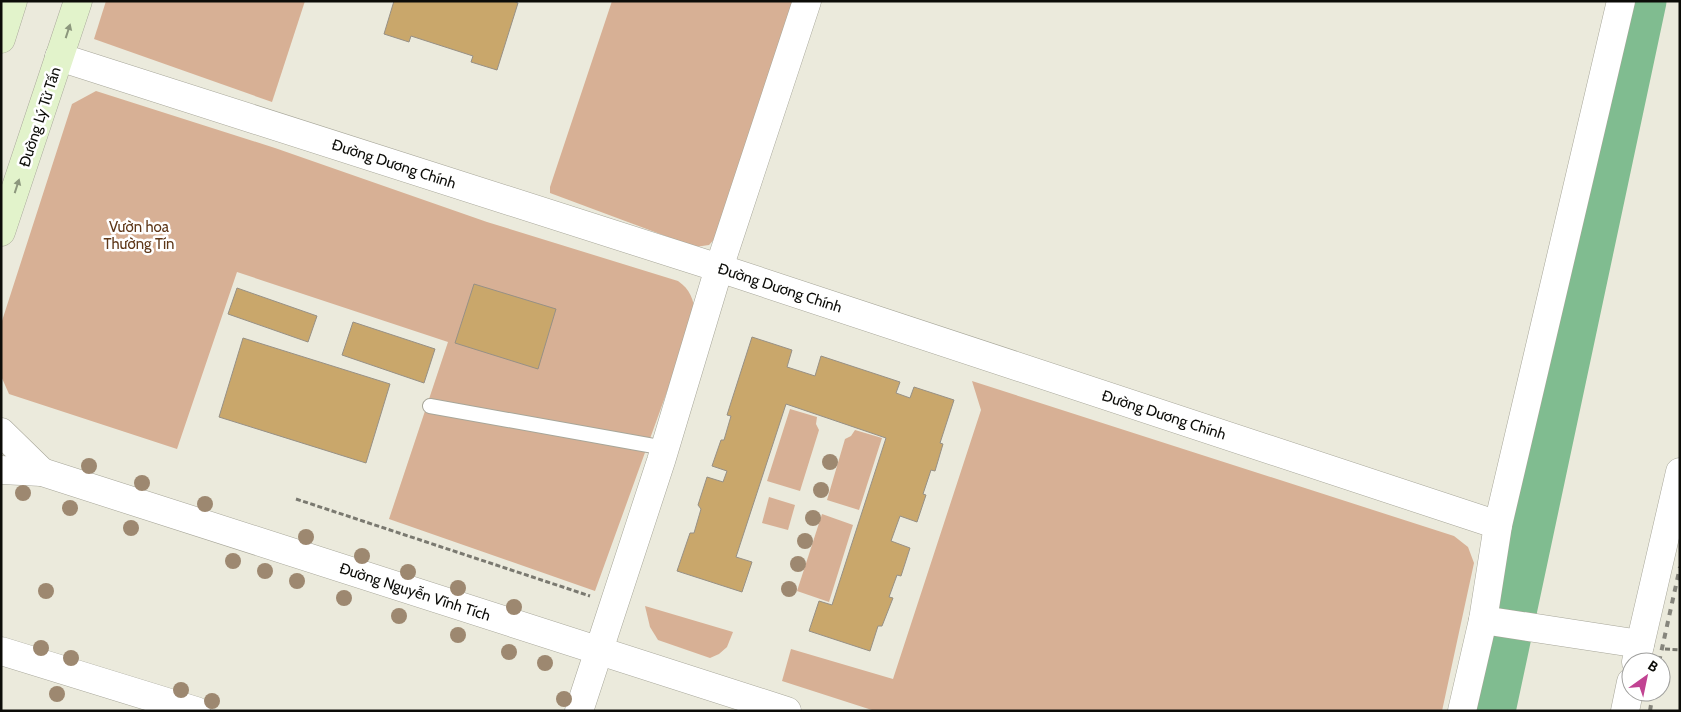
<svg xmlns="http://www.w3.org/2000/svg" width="1681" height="712" viewBox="0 0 1681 712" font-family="Cabin,sans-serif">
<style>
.green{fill:#d7b095}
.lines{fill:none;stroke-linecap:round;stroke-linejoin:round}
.river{stroke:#80bc90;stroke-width:45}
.building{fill:#c9a76b;stroke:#979085}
.lane-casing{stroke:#a7a699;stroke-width:16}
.street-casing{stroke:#a7a699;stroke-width:29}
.secondary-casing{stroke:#a7a699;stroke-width:29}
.path{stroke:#7a7970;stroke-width:3;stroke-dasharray:5 2.5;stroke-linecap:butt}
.lane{stroke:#fff;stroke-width:14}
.street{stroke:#fff;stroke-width:28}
.secondary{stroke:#e2f3cb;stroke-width:28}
.rail{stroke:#86857c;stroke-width:4;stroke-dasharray:6 6;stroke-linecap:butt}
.tree{fill:#9d8870}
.oneway{fill:#8c977d}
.labels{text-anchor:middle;stroke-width:5;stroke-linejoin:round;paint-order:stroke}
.street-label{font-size:15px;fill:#0c0c08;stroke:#fff}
.park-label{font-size:15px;fill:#5e3718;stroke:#fff}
</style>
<rect width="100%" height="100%" fill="#ebeadc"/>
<g class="green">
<path d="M106 1H305L272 102 94 39Z"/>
<path d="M612 1H800L719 234 709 245 695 247 550 193V187Z"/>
<path d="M96 91 275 148 487 222 678 281C690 289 694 300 695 314L595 591 389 519 448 342 237 272 177 449 9 394 1 376V324L72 104Z"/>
<path d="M972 381 1454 536 1468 547 1474 563 1442 711H875L782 681 791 649 893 679 981 410Z"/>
<path d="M790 409 817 417 816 424 819 430 800 491 767 481Z"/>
<path d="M855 430 882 438 859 510 827 500 845 439 851 436Z"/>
<path d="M769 497 795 505 788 530 762 523Z"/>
<path d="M822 514 853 525 829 602 797 591Z"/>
<path d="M645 606 733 632 727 647 719 654 710 658 658 640 650 627Z"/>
</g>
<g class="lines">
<path class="river" d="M1493 711 1644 1"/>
</g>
<g class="building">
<path d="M394 1H513L518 3 497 70 471 62 473 56 411 36 409 42 384 34Z"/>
<path d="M474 284 556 309 538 369 455 343Z"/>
<path d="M237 288 317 316 308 342 228 314Z"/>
<path d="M353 322 435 349 424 383 342 355Z"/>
<path d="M752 337 792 350 787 367 815 376 821 356 900 382 896 393 910 398 914 387 954 400 940 443 943 444 935 471 931 470 923 494 926 495 917 522 900 516 891 541 910 548 901 576 897 575 889 597 893 598 882 626H878L870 651 809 631 819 601 832 605 886 438 786 404 736 557 752 562 742 592 677 571 690 533H694L701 509 698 505 707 477 723 482 727 471 712 466 721 440H724L731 416 727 415Z"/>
<path d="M243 338 390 384 366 463 219 417Z"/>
</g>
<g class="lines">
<g class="lane-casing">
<path id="lane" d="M430 406 665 448"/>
</g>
<g class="street-casing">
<g id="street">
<path d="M59 57 719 268 1498 525"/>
<path d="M1 432 42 472"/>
<path d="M1 470 42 472 787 711"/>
<path d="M1483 620 1640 644"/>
<path d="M1 651 196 711"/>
<path d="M1636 662 1680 472"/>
<path d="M579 711 661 461 719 268 807 1"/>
<path d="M1462 711 1483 620 1498 525 1621 1"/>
<path d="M1625 711 1631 682"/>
</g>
</g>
<g class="secondary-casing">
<g id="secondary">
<path d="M1 39 13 1"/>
<path d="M1 232 78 1"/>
</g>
</g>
<g class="path">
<path d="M296 499 590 596"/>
<path d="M1665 649 1680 650"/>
</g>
<use href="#lane" class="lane"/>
<use href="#street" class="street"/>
<use href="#secondary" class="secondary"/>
<g class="rail">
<path d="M1659 662 1680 567"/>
<path d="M1650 711 1653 692"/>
</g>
</g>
<g class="tree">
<circle cx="830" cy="462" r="8"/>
<circle cx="89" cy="466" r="8"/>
<circle cx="142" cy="483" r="8"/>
<circle cx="821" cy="490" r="8"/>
<circle cx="23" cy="493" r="8"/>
<circle cx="205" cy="504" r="8"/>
<circle cx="70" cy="508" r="8"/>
<circle cx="813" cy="518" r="8"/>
<circle cx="131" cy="528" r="8"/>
<circle cx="306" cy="537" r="8"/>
<circle cx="805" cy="541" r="8"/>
<circle cx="362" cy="556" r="8"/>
<circle cx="233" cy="561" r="8"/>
<circle cx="798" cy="564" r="8"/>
<circle cx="265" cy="571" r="8"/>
<circle cx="408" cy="572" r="8"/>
<circle cx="297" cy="581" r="8"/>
<circle cx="458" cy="588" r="8"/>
<circle cx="789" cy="589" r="8"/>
<circle cx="46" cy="591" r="8"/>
<circle cx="344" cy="598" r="8"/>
<circle cx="514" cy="607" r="8"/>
<circle cx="399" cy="616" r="8"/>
<circle cx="458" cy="635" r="8"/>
<circle cx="41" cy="648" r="8"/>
<circle cx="509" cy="652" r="8"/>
<circle cx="71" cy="658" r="8"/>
<circle cx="545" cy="663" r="8"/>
<circle cx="181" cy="690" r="8"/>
<circle cx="57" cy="694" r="8"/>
<circle cx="564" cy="699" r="8"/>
<circle cx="212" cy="701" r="8"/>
</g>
<defs><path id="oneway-solid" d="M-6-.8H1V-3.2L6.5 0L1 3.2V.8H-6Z" transform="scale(1.25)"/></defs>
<g class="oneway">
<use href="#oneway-solid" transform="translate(68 31) rotate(-72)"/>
<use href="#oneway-solid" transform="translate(17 186) rotate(-72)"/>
</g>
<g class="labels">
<g class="street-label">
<text transform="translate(40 117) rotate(-72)" y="5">Đường Lý Tử Tấn</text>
<text transform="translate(394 164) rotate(18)" y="5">Đường Dương Chính</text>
<text transform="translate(780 288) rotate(18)" y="5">Đường Dương Chính</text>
<text transform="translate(1164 415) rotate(18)" y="5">Đường Dương Chính</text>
<text transform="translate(415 592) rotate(18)" y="5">Đường Nguyễn Vĩnh Tích</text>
</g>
<g class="park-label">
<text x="139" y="232">Vườn hoa<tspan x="139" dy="17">Thường Tín</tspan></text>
</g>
</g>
<rect width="1681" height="712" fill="none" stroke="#0c0c08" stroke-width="5"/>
<g transform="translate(1646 677) rotate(33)"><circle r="24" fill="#ffffff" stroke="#9e9e9c"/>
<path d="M0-4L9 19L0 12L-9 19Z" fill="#c14392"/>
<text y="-8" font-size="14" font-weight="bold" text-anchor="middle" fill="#0c0c08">B</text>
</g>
</svg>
